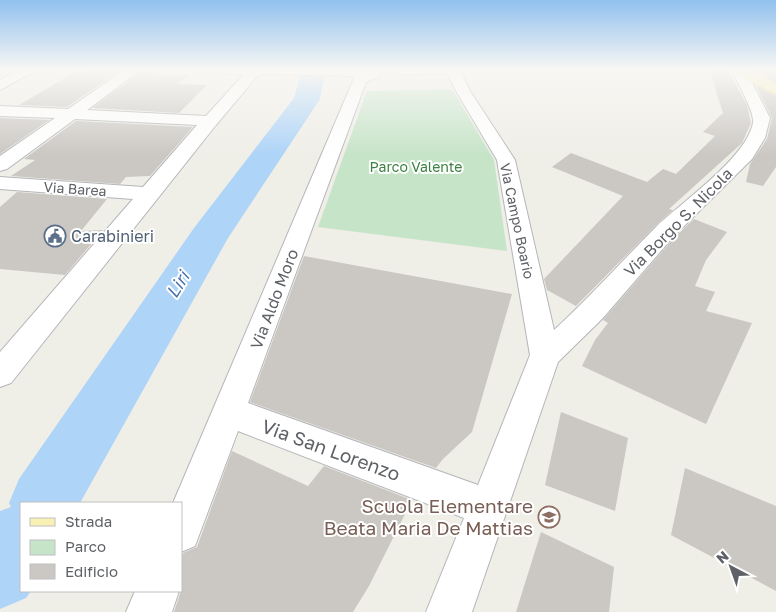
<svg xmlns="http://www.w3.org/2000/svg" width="776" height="612" viewBox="0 0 776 612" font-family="'Golos Text',sans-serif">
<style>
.green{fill:#c6e4c8}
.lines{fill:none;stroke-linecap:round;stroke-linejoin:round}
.river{fill:#aed4f8;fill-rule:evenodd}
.building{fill:#cbc8c4}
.minor-casing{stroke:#b4b6ba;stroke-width:2}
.major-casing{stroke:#e6ca69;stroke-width:2}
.minor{fill:#fff;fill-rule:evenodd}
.major{fill:#f9f1b3;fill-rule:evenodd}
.labels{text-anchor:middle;stroke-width:4;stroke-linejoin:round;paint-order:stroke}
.far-park-label{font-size:14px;fill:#3c8042;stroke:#fff}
.far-street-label{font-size:14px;fill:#5e6166;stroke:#fff}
.street-label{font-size:16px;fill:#5e6166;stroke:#fff}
.service-label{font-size:16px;fill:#4e5e75;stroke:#fff;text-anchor:start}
.water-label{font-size:18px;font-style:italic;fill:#4c74aa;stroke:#fff}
.near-street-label{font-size:19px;fill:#5e6166;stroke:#fff}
.near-education-label{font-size:19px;fill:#785e54;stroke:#fff;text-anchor:end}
</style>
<rect width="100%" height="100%" fill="#efeee7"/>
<path class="green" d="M452 89 494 160 507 251 318 227 367 91Z"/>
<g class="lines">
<path class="river" d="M302 69H326L320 99 228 238 80 503H21V591H31L26 598 0 609V511L11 507 9 503 19 479 194 228 294 98Z"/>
</g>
<g class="building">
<path d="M709 69H727L747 105 751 123 742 143 669 209 673 210 655 226 576 306 547 290 544 279 623 196 552 167 571 153 647 182 663 169 676 174 715 136 703 132 723 113Z"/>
<path d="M751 69H776V82Z"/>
<path d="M121 70 67 107 19 105 75 72Z"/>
<path d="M140 73 189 75 176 84 207 85 179 113 92 108Z"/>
<path d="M756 86 776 96V167L763 186 746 182 750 164 767 139 772 118Z"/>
<path d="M0 118 49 120 0 154Z"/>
<path d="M76 121 193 127 150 176 126 177 120 184 11 176 35 160 24 159Z"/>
<path d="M17 192 107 199 81 231 103 230 65 275 0 269V207Z"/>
<path d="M694 219 727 232 706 260 695 286 715 292 706 311 752 323 706 424 582 366 595 340 608 323 603 320 674 238Z"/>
<path d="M304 256 512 294 472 432 443 459 436 468 250 402Z"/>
<path d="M561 412 628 438 615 511 545 485Z"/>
<path d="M232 451 308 486 324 466 412 500 369 586 353 612H174L181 591V558L183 553 197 547Z"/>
<path d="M685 468 776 506V591L671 535Z"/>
<path d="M541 532 614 567 609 612H516Z"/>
</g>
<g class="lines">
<g class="minor-casing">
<g id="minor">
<path d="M20 69H38L0 90V80Z"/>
<path d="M126 69H142L87 110 206 116 244 74 203 73 196 69H378L381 74 379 77 366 82 248 403 478 485 530 355 497 160 456 91 447 73 403 75 398 74 396 71 397 69H459L470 91 515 160 554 330C590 297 622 261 656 227 682 202 746 158 753 123 755 112 737 82 732 71L733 69H745L746 71 770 118 765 138 752 159 673 237 602 319 558 362 472 612H426L464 518 238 431 195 546 181 552V503H173L355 76 259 74 216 125 11 383 0 387V352L133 199 0 189V177L143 187 197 125 75 119 7 169 0 171V156L55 118 0 116V106L68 109Z"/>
<path d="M135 591H179L172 612H126Z"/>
</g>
</g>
<g class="major-casing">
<path id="major" d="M729 69H747L776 84V94L731 72Z"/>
</g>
<use href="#minor" class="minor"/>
<use href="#major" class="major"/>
</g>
<linearGradient id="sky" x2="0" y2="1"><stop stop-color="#91c1ee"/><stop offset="0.45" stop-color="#f8f7f4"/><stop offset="1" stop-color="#f8f7f4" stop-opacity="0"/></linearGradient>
<rect width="776" height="155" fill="url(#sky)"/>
<defs>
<g id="civic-ring" transform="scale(1.125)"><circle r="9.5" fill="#fff" stroke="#5c6f8a" stroke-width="1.5"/><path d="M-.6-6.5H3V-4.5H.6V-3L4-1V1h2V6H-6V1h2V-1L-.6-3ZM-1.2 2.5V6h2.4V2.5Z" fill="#5c6f8a"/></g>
<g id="school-ring" transform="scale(1.125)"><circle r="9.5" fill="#fff" stroke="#8d6e63" stroke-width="1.5"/><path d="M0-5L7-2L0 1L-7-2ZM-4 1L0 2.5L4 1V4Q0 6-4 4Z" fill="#8d6e63"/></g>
</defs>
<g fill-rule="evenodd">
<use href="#civic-ring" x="55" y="236"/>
<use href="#school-ring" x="549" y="517"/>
</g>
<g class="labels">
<g class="far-park-label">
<text x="416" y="172">Parco Valente</text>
</g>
<g class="far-street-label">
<text transform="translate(75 189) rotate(4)" y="5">Via Barea</text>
<text transform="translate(517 221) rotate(78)" y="5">Via Campo Boario</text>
</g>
<g class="street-label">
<text transform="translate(678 222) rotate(-45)" y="6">Via Borgo S. Nicola</text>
<text transform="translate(274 299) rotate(-69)" y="6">Via Aldo Moro</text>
</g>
<g class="service-label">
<text x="71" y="242">Carabinieri</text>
</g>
<g class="water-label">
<text transform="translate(178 285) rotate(-58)" y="6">Liri</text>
</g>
<g class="near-street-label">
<text transform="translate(331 450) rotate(20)" y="7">Via San Lorenzo</text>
</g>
<g class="near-education-label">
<text x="533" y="513">Scuola Elementare<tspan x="533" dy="22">Beata Maria De Mattias</tspan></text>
</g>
</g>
<rect x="20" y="502" width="162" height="90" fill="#ffffff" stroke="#bfc0c2"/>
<rect x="30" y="518" width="25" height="8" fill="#f9f1b3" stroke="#bfc0c2"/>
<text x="65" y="527" font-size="15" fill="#5e6166">Strada</text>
<rect x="30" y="540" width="25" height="15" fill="#c6e4c8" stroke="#bfc0c2"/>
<text x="65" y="552" font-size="15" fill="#5e6166">Parco</text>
<rect x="30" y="564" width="25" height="15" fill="#cbc8c4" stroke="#bfc0c2"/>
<text x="65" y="577" font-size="15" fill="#5e6166">Edificio</text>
<g transform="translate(731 567) rotate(319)" stroke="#ffffff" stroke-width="4" paint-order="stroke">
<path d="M0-4L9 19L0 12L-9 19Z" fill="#5e6166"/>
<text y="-8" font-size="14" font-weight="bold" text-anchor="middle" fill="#5e6166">N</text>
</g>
</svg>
